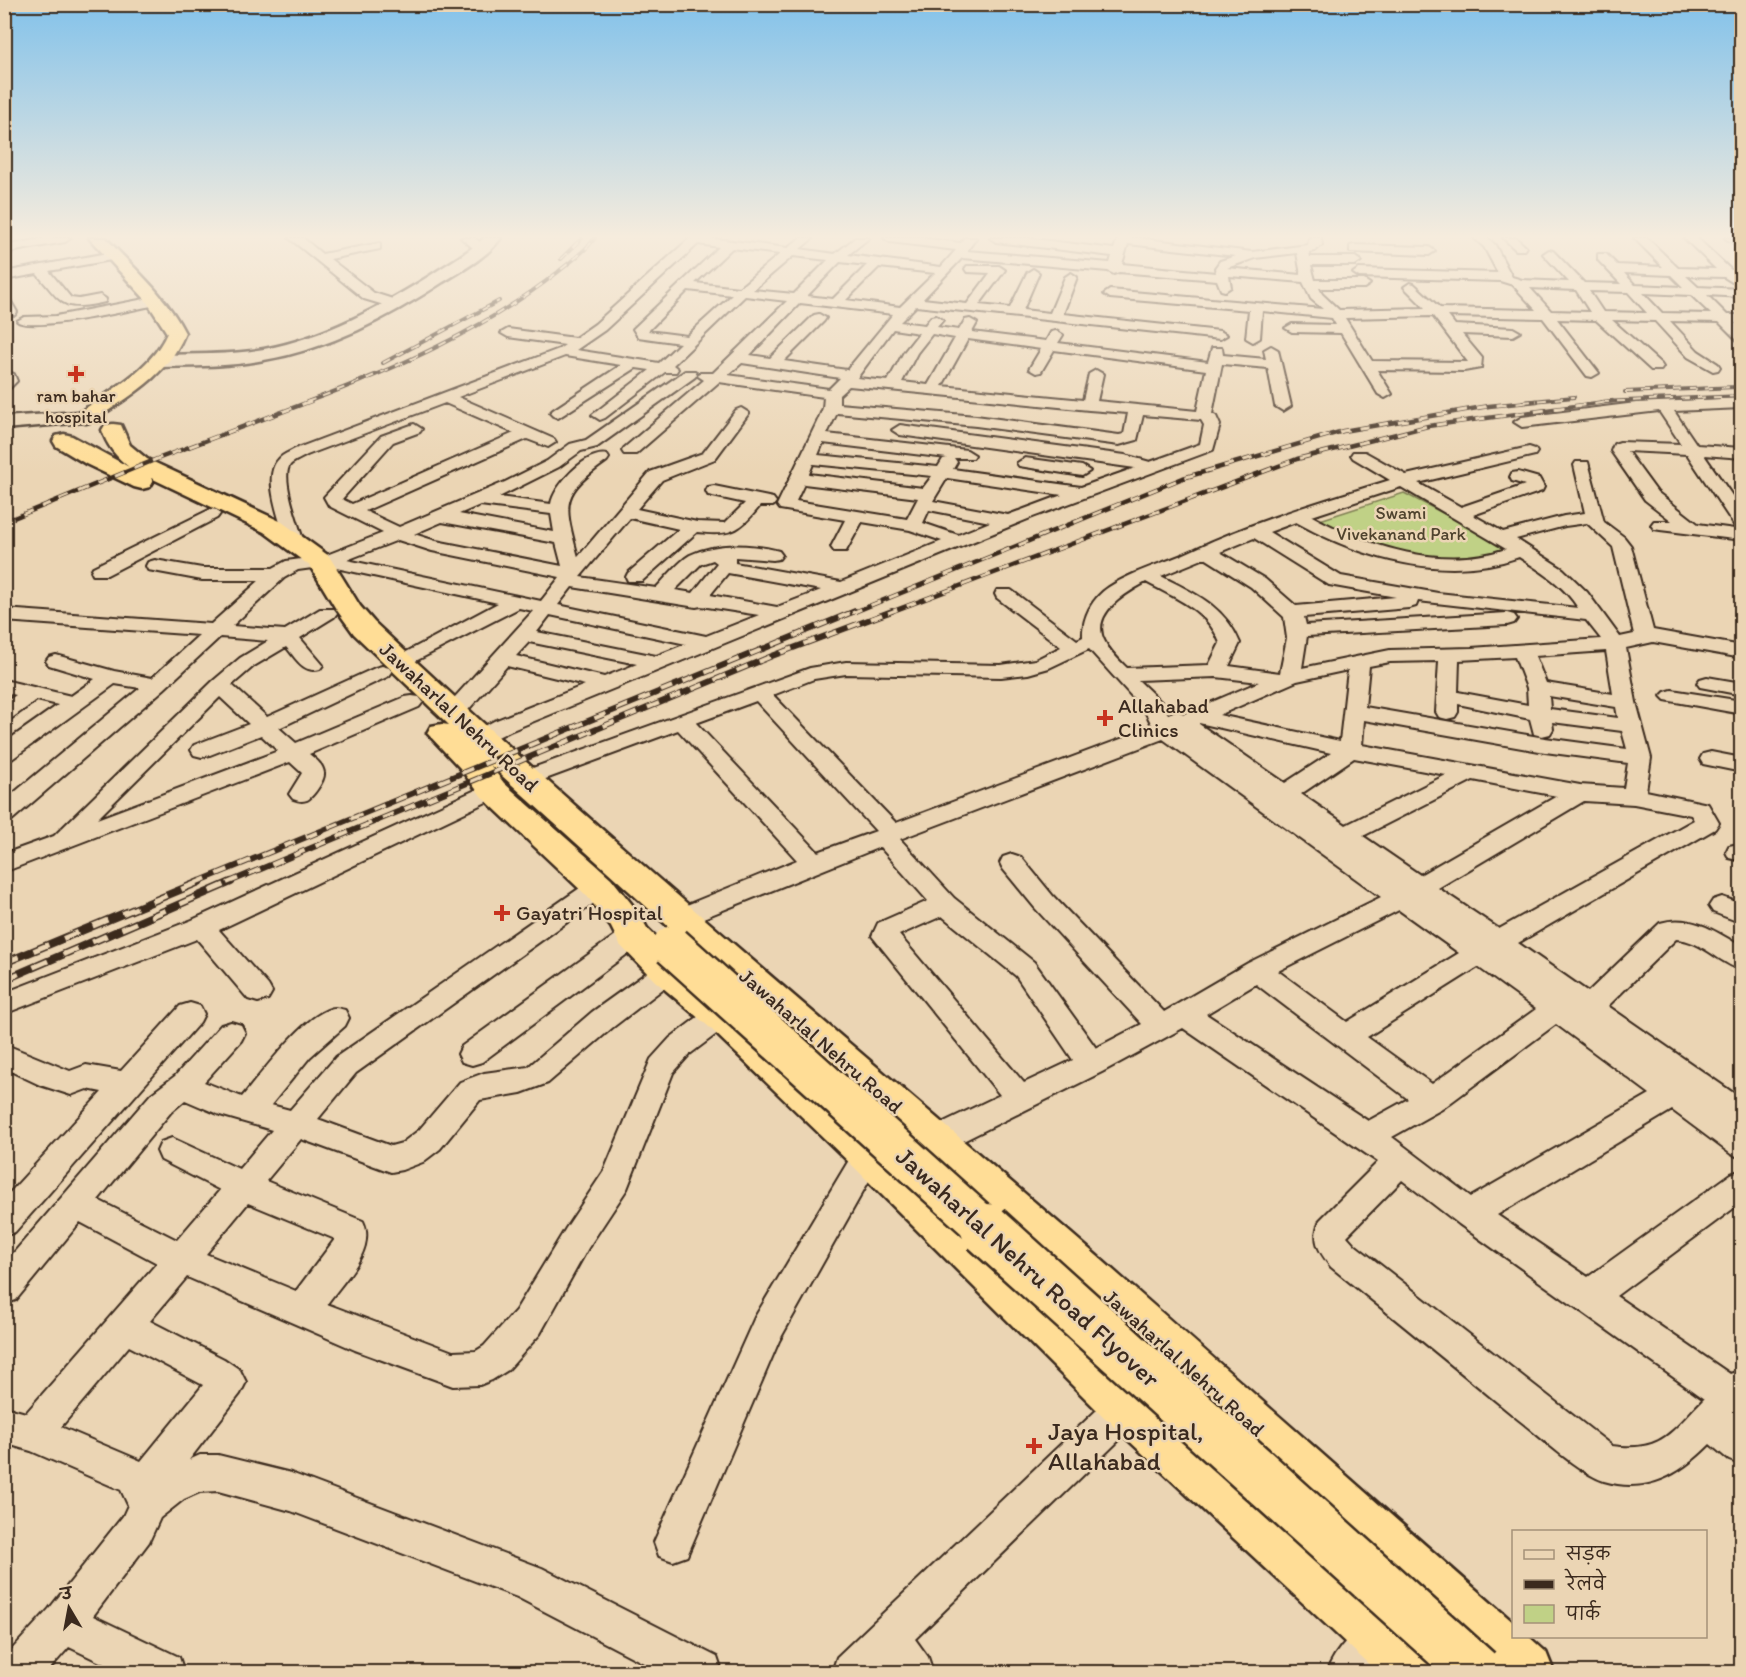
<svg xmlns="http://www.w3.org/2000/svg" width="1746" height="1677" viewBox="0 0 1746 1677" font-family="Itim,'Playpen Sans Deva',sans-serif">
<style>
.green{fill:#c0d186;stroke:#7e7e52;stroke-width:1.5}
.lines{fill:none;stroke-linecap:round;stroke-linejoin:round}
.street-casing{stroke:#3b2a1e;stroke-width:4}
.secondary-casing{stroke:#3b2a1e;stroke-width:5}
.highway-casing{stroke:#3b2a1e;stroke-width:5}
.street{fill:#ebd5b4;fill-rule:evenodd}
.secondary{fill:#ebd5b4;fill-rule:evenodd}
.highway{fill:#ffdd96;fill-rule:evenodd}
.rail-far3-casing{stroke:#3b2a1e;stroke-width:4}
.rail-far2-casing{stroke:#3b2a1e;stroke-width:4.5}
.rail-far1-casing{stroke:#3b2a1e;stroke-width:6}
.rail-casing{stroke:#3b2a1e;stroke-width:8}
.rail-far3{stroke:#ebd5b4;stroke-width:2;stroke-dasharray:8;stroke-linecap:butt}
.rail-far2{stroke:#ebd5b4;stroke-width:3;stroke-dasharray:10;stroke-linecap:butt}
.rail-far1{stroke:#ebd5b4;stroke-width:4;stroke-dasharray:12;stroke-linecap:butt}
.rail{stroke:#ebd5b4;stroke-width:5;stroke-dasharray:16;stroke-linecap:butt}
.highway-bridge-far1-casing{stroke:#3b2a1e;stroke-width:44;stroke-linecap:butt}
.highway-bridge-casing{stroke:#3b2a1e;stroke-width:55;stroke-linecap:butt}
.highway-bridge-far1{stroke:#ffdd96;stroke-width:39}
.highway-bridge{stroke:#ffdd96;stroke-width:50}
.poi-dot{fill:#c8321e;stroke:#ebd5b4;stroke-width:2}
.labels{text-anchor:middle;stroke-width:5;stroke-linejoin:round;paint-order:stroke}
.far-poi-label{font-size:18px;fill:#3b2a1e;stroke:#ebd5b4}
.far-park-label{font-size:18px;fill:#4f432e;stroke:#ebd5b4}
.poi-label{font-size:21px;fill:#3b2a1e;stroke:#ebd5b4;text-anchor:start}
.street-label{font-size:21px;fill:#3b2a1e;stroke:#ebd5b4}
.near-street-label{font-size:26px;fill:#3b2a1e;stroke:#ebd5b4}
.near-poi-label{font-size:26px;fill:#3b2a1e;stroke:#ebd5b4;text-anchor:start}
</style>
<rect width="100%" height="100%" fill="#ebd5b4"/>
<filter id="ink" filterUnits="userSpaceOnUse"><feTurbulence type="fractalNoise" baseFrequency=".0167" numOctaves="2"/><feDisplacementMap in="SourceGraphic" scale="12" xChannelSelector="R" yChannelSelector="G"/><feConvolveMatrix kernelMatrix="1 2 1 2 8 2 1 2 1" color-interpolation-filters="sRGB"/></filter>
<g filter="url(#ink)">
<path class="green" d="M1404 493 1506 546C1478 569 1385 552 1352 539 1341 534 1330 526 1320 520Z"/>
<g class="lines">
<g class="street-casing">
<g id="street">
<path d="M46 238H71L65 242 4 253V246Z"/>
<path d="M289 238H303L322 254 380 243V249L330 259 374 293 399 301 401 304 394 308 364 299Z"/>
<path d="M461 238H475L488 249 486 252H478Z"/>
<path d="M690 238H708L788 248 800 238H813L800 249 835 254 855 238H869L848 255 941 267 956 250 890 242 884 238H920L961 243 964 238H976L967 251 1110 263 1112 256 996 242 990 238H1026L1114 249 1118 238H1138L1252 252 1308 245 1309 238H1321L1322 245 1315 251 1309 252 1310 257H1355L1361 261 1355 265H1311L1315 280H1364L1370 284 1364 288H1319L1322 294 1339 310 1425 308 1404 287 1410 283 1414 284 1440 308 1536 310 1513 285 1500 281 1359 277 1353 273 1359 269 1498 273 1484 247 1474 238H1488L1495 245 1512 277 1522 280 1569 282 1543 254 1549 250 1553 251 1584 283 1621 284 1598 260V254H1606L1617 265 1663 267 1634 238H1647L1678 268 1716 269 1684 238H1697L1731 270H1742V278L1732 282 1724 277 1686 276 1698 287 1742 289V297L1707 295 1727 315H1742V323H1735L1742 329V341L1737 340 1719 322 1670 321 1698 351 1718 364 1720 367 1718 370 1713 371 1688 357 1655 321 1612 320 1661 364 1663 367 1661 370H1651L1596 320 1557 319 1599 373 1592 377 1587 376 1543 318 1448 316 1455 325 1513 328 1520 332 1513 336 1462 334 1482 358 1481 368 1464 371 1377 370 1392 394 1385 398 1378 394 1341 333 1292 332 1285 328 1292 324 1336 325 1332 318 1262 311 1260 338 1253 342 1246 338 1249 310 1110 298 1104 294 1110 290 1323 309 1311 299 1303 282 1229 276 1231 287 1225 291 1221 290 1217 280 1119 272 1114 274 1108 271 962 258 923 299 967 304 990 273 967 272 965 269 967 266H999L1005 270 979 305 1010 308 1027 273 1033 269 1039 273 1023 310 1050 313 1065 277 1071 273 1077 277 1063 314 1220 331 1227 335 1220 339 916 306 900 322 925 325 931 317 936 316 943 320 937 327 959 330 965 320 970 319 977 323 972 332 1046 341 1051 332 1056 331 1063 335 1058 343 1208 362 1212 348H1222L1223 355 1266 359 1264 350 1271 346 1278 350 1291 406 1283 411 1275 406 1268 368 1222 364 1212 414 1216 416 1220 425 1213 450 1033 517 510 731 465 753 457 751 454 746 457 741 494 721 585 685 507 666 461 718 453 720 445 718 442 713 445 708 533 611 519 608 402 668 395 666 392 662 395 658 498 603 327 566 298 570 284 578 232 626 285 630 320 609H334L337 613 334 617 300 638 323 665 320 669C303 674 296 658 286 647L254 666 232 685 267 717 375 668 382 666 389 668 392 672 389 676 279 728 296 743 405 697 412 696 419 697 423 702 419 707 309 754C315 759 323 764 324 773 325 780 313 797 307 800 302 802 298 801 293 799L289 794 302 773 290 762 4 872V854L54 836 213 681 240 658 268 641 220 637 164 689 12 820 4 822V801L140 688 115 684 12 759 4 761V743L58 705 37 700 12 718 4 719V703L16 695 4 692V680L71 696 95 679 49 665 46 661 49 657 56 655 114 671 152 678 199 635 4 621V609L211 624 260 580H202L148 570 146 566 148 562 155 560 202 568H273L286 561 324 556 383 533 329 506 324 497 381 436 414 424 422 429 420 432 393 442 342 499 352 504 514 433 445 403 307 455C302 458 294 461 290 465 280 478 300 528 304 543L301 547H289L286 543C281 522 261 476 279 459 283 454 290 452 295 449L559 349 565 345 508 337 501 333 508 329 575 338 595 324ZM698 244 719 247 633 329 638 337 680 343 659 363 576 350 605 330ZM1128 244 1236 256 1220 261 1215 268 1216 273 1122 264ZM732 248 780 254 739 288 695 283ZM1297 253 1301 275 1227 268 1255 258ZM793 256 828 260 794 294 753 290ZM840 262 867 265 833 299 807 296ZM879 267 935 273 900 307 846 300ZM1624 273 1671 275 1683 287 1635 285ZM1530 288 1576 290 1590 312 1551 311ZM688 290 732 295 687 336 648 331ZM1589 291 1628 292 1647 313 1603 312ZM1643 293 1691 295 1711 314 1662 313ZM745 296 787 301 713 373H700L698 376 704 380 624 448 622 451 624 454H636L719 382 824 397 823 408 818 420 777 505 780 509 845 520 831 547 834 551H846L862 522 910 530 942 541 841 582 735 563V557L773 560 779 559 782 555 779 551C752 544 717 542 690 555 678 562 666 578 656 588L580 577 630 518 679 529 628 573 626 577 628 581H642L697 532C731 536 739 532 760 506H773L776 502 773 498 714 486 708 487 706 491 708 495 745 503 725 523 697 522 637 509 662 480 715 459 749 413 741 408 736 410 703 453 650 472 578 557C564 503 559 495 607 461L609 458 607 455C587 450 554 485 551 504L499 497 559 467 581 451 597 447 695 377 697 374 695 371H685L586 440 570 444 547 461 505 482 399 527 365 511 527 439 548 447 556 442 554 439 458 397 565 356 621 365 553 410 550 413 553 416 558 418 636 368 650 370 592 415 600 420 605 418 665 372H676L678 369 673 365ZM800 303 893 314 847 370 784 361 824 321 826 318 819 314 814 315 770 358 750 355ZM1433 316 1468 362 1372 361 1345 318ZM893 329 919 333 904 352 888 381 857 378ZM932 334 955 338 928 385 902 382 917 353ZM968 339 1041 349 1029 369 1036 373 1041 372 1054 350 1206 370 1197 411 1097 401 1103 374 1096 370 1089 374 1083 400 942 386ZM742 363 840 378 829 389 728 375ZM849 386 1089 410 1128 413 1124 434 1119 435 976 416 839 404V395ZM837 413 976 426 1119 445 1137 440 1143 415 1201 420 1204 425 1200 444 1150 462 1125 455 900 425 892 430 900 435 1135 468 1081 487 953 469 957 462 954 458H973L975 455 967 450 827 434ZM823 443 947 458 943 459 938 467 818 455ZM813 464 932 476 923 488 809 474ZM947 478 1062 495 1008 515 933 501ZM804 484 918 498 907 519 796 501ZM480 505 551 514 554 532 459 514ZM929 510 990 522 958 535 923 523ZM442 522 556 543 562 566 436 541 414 534ZM398 540 432 551 560 577 541 601 347 560ZM713 560 717 563 693 593 675 590 701 564ZM728 573 821 590 777 607 710 595ZM572 587 696 607 701 606 759 615 706 636 558 605ZM550 615 686 644 656 656 537 632ZM529 642 637 664 604 677 516 656ZM220 697 249 724 194 745 191 750 194 755 202 757 210 755 261 735 278 751 97 819Z"/>
<path d="M1503 238H1516L1526 247 1524 250H1516Z"/>
<path d="M1725 238 1742 240V249Z"/>
<path d="M1354 245 1429 247 1435 251 1429 255 1350 252V246Z"/>
<path d="M113 252 117 253V259L49 271 71 298 79 299 100 295 106 299 105 302C62 312 63 304 37 274L4 280V272Z"/>
<path d="M4 297 9 298 17 312 15 315 4 314Z"/>
<path d="M155 297 161 301 160 304C138 309 30 333 17 321L24 317 56 316Z"/>
<path d="M4 371 14 374 17 381 9 389 4 390Z"/>
<path d="M1742 398V408L1674 411 1697 445 1742 448V458L1704 455 1742 510V529L1736 528 1687 454 1627 451 1657 492 1698 524 1742 530V540L1660 530 1654 529 1651 525 1654 521H1672L1645 500 1611 451 1614 444 1620 442 1681 444 1659 411 1522 427 1514 422 1522 417 1636 403Z"/>
<path d="M1529 447 1535 449 1537 452 1535 455 1418 483 1461 507 1525 485 1512 481 1510 477 1512 473 1518 472 1539 478 1544 487 1542 491 1473 515 1503 532 1564 516 1585 513 1574 465 1576 462H1588L1604 522 1624 537 1631 546 1653 630 1742 646V658L1653 642 1626 648 1636 702 1651 758 1646 791 1708 804 1719 823 1715 829 1518 943 1588 992 1660 923C1690 914 1716 931 1742 947V970C1719 963 1701 940 1676 939L1608 1006 1742 1099V1158L1731 1154 1672 1110 1497 1215 1588 1277 1731 1174 1742 1170V1202L1616 1296 1730 1374 1742 1370V1412L1735 1419 1742 1424V1465L1729 1460 1710 1444C1680 1474 1648 1494 1604 1481 1579 1473 1541 1437 1519 1420 1457 1369 1394 1318 1331 1267 1319 1251 1311 1240 1320 1220L1378 1162 1183 1028 1102 1072 945 1150 934 1154 923 1150 919 1141 923 1132 1000 1095 872 936 878 923 928 901 880 847 681 927 672 925 668 918 672 911 797 860 678 730 532 784 524 786 516 784 513 779 516 774 810 668 846 662 1001 665 1035 660 1061 647 997 598 995 594 997 590H1011L1077 640 1083 637C1082 618 1092 598 1109 587 1135 570 1165 563 1193 550 1254 521 1323 501 1390 480L1353 458 1351 455 1353 452H1365L1406 475ZM1401 487 1506 549C1443 571 1368 547 1312 516ZM1296 522C1362 559 1445 583 1519 557 1541 571 1564 585 1578 608L1438 593 1341 576 1269 532ZM1587 523 1613 547 1634 634 1620 637 1587 592 1563 569 1516 539 1565 526ZM1254 538 1329 585 1396 597 1296 606 1265 579 1220 552ZM1205 558 1251 587 1284 617 1287 638 1280 673 1229 666 1240 643C1225 606 1194 593 1161 576ZM1146 582C1175 598 1208 610 1220 643L1209 665 1127 668C1119 660 1110 652 1105 642 1089 614 1126 593 1146 582ZM1418 601 1586 620 1601 639 1471 648 1390 650 1302 668 1307 636 1507 625 1514 623 1517 619 1514 615 1507 613 1306 625 1304 617 1409 608 1416 606ZM1089 649 1145 711 1153 727 896 823 773 695 814 679 846 674 1001 677 1028 674 1049 668ZM1606 651 1613 694 1546 683 1535 656ZM1515 657 1527 688 1528 705 1458 692 1459 660ZM1439 661 1436 712 1439 717 1447 719 1455 717 1458 712V704L1530 719 1534 734 1542 736 1550 734 1553 729 1552 722 1622 731 1627 749 1545 738 1365 707 1369 666 1390 662ZM1348 670 1340 741 1219 715 1297 681ZM1216 677 1259 682 1184 714 1176 711 1168 714 1162 703 1138 680ZM1549 696 1616 707 1618 718 1550 709ZM756 701 876 831 818 852 696 723ZM1364 720 1545 752 1628 763 1624 788 1580 785 1362 745ZM1199 724V723L1331 753 1285 783ZM1163 739 1381 897 1248 963 1164 1012 1053 896 1021 857 1012 854 1003 857 1000 863 1003 869 1035 908 1142 1024 1096 1048 1034 962 954 898 900 839ZM1354 758 1446 775 1346 825 1301 794ZM1473 780 1557 796 1420 875 1363 836ZM1584 801 1634 804 1691 815 1694 820 1499 929 1438 888ZM1399 910 1459 953 1347 1022 1278 971ZM942 916 1016 976 1073 1060 1024 1083 899 935ZM1478 967 1536 1009 1432 1084 1367 1037ZM1256 984 1408 1099 1368 1121 1206 1014ZM1556 1024 1650 1094 1471 1197 1392 1137 1442 1109ZM1402 1180 1459 1224 1704 1399C1672 1431 1663 1453 1612 1446L1355 1245 1347 1236Z"/>
<path d="M1025 458 1082 466 1090 471 1082 476 1019 466 1017 463Z"/>
<path d="M211 509 217 510 220 514 217 518 107 575H93L91 571 93 567Z"/>
<path d="M1707 677 1742 683V695L1700 687 1697 683 1700 679Z"/>
<path d="M1672 690 1742 701V714L1665 700 1661 696 1665 692Z"/>
<path d="M1711 752 1742 758V772L1703 764 1700 759 1703 754Z"/>
<path d="M493 782 501 785 505 790 501 795 219 930 268 985 272 992 268 999 258 1002 248 999 197 939 4 1014V993L192 920Z"/>
<path d="M1738 844H1742V861L1729 858 1726 852 1729 846Z"/>
<path d="M599 878 608 881 611 887 608 893 356 1073 318 1119 391 1146 402 1143 419 1130 460 1082 484 1073 528 1067 592 1012 659 964 668 961 677 964 681 971 677 978 612 1028 548 1083 521 1093 480 1100 440 1149 423 1162 402 1170 391 1172 301 1139 266 1181 363 1221C377 1250 343 1281 327 1304L453 1352 476 1351 484 1346 516 1310 566 1228 604 1171 651 1059 670 1038 711 1007 721 1004 731 1007 735 1015 731 1023 690 1054 673 1073 627 1189 588 1248 540 1334 508 1370 492 1380 480 1385 453 1386 355 1350 187 1277 150 1321 224 1359 240 1370 246 1382 240 1394 189 1460 200 1455H218L291 1473 542 1568 717 1657 722 1672H661L517 1597 291 1511 218 1491 200 1492 184 1499 160 1518 149 1542 93 1616 179 1657 184 1672H121L69 1647 47 1672H4L5 1657 49 1609 123 1516 128 1505 121 1490 31 1451 4 1443V1407L26 1413 157 1263 80 1222 16 1300 4 1304V1264L151 1094 175 1076 221 1025 231 1022 241 1025 245 1033 241 1041 204 1082 242 1097C262 1073 299 1022 327 1010 334 1007 338 1008 345 1010L349 1018 345 1026 310 1057 271 1105 290 1110 336 1057 590 881ZM185 1100 220 1115 272 1130 239 1169 172 1138 161 1142 157 1151 161 1160 220 1190 177 1240 98 1200 171 1112ZM248 1203 335 1239 296 1291 206 1254ZM129 1346 203 1385 141 1461 61 1427Z"/>
<path d="M1722 897 1742 904V923L1713 912 1709 906 1713 900Z"/>
<path d="M633 926 642 929 646 936 642 943 482 1062 472 1065 462 1062 458 1054 462 1046 624 929Z"/>
<path d="M190 1003 200 1006 204 1014 200 1022 15 1232 4 1236V1199L102 1092 87 1089 71 1095 40 1085 4 1068V1044L70 1071 86 1065 121 1071 180 1006Z"/>
<path d="M869 1141 880 1145 884 1154 779 1341 687 1556 673 1561 659 1556 654 1542 755 1317 858 1145Z"/>
<path d="M1133 1383 1146 1388 1151 1401 1146 1414 915 1639 928 1657 933 1672H889L886 1668 881 1672H832L837 1657 1120 1388Z"/>
<path d="M1381 1616 1395 1622 1401 1636 1395 1650 1375 1672H1327C1334 1649 1359 1625 1381 1616Z"/>
</g>
</g>
<g class="secondary-casing">
<g id="secondary">
<path d="M484 238H501C487 257 463 270 443 282 388 318 329 349 264 360 229 367 194 366 159 367L152 365 149 361 152 357 159 355C194 354 230 355 264 349 324 338 380 307 431 275 449 263 468 253 484 238Z"/>
<path d="M78 412 85 414 89 418 85 422 4 429V417Z"/>
</g>
</g>
<g class="highway-casing">
<g id="highway">
<path d="M89 238H106C134 269 166 295 185 333 169 375 128 397 93 421L86 423 79 421 75 417 79 413C110 390 151 370 167 333L145 299Z"/>
<path d="M113 424 121 425 130 445 147 459 282 522 329 556 360 606 374 622C607 842 854 1045 1096 1255 1236 1377 1374 1501 1514 1623V1636H1528L1546 1652 1554 1672H1485L1064 1285 490 765 504 783 611 878 638 912 647 928 681 961 734 1004 884 1141 1144 1389 1438 1652 1446 1672H1377L1110 1423 854 1167 708 1026 655 981 620 945 611 927 587 896 482 797 460 768 427 733 431 726 442 724 449 725 354 634 336 609 310 566 264 532 151 478 153 482 150 487 142 489 134 487 86 464 56 446 53 441 56 436 64 434 72 436 129 467C116 457 107 446 102 430L105 425Z"/>
</g>
</g>
<use href="#street" class="street"/>
<use href="#secondary" class="secondary"/>
<use href="#highway" class="highway"/>
<g class="rail-far3-casing">
<g id="rail-far3">
<path d="M561 259 582 238"/>
<path d="M383 363 499 301"/>
<path d="M1625 392 1736 387"/>
<path d="M307 402C395 369 484 330 558 272 571 261 585 252 595 238"/>
<path d="M1523 402 1574 397"/>
<path d="M1601 402 1742 396"/>
</g>
</g>
<g class="rail-far2-casing">
<g id="rail-far2">
<path d="M4 522 157 459 311 401"/>
<path d="M852 613 1183 478 1343 431 1489 406 1537 401"/>
<path d="M888 613 1297 459 1428 426 1612 401"/>
</g>
</g>
<g class="rail-far1-casing">
<g id="rail-far1">
<path d="M195 883 855 611"/>
<path d="M227 883 772 656 892 611"/>
</g>
</g>
<g class="rail-casing">
<g id="rail">
<path d="M4 963 199 882"/>
<path d="M4 980 231 882"/>
</g>
</g>
<use href="#rail-far3" class="rail-far3"/>
<use href="#rail-far2" class="rail-far2"/>
<use href="#rail-far1" class="rail-far1"/>
<use href="#rail" class="rail"/>
<g class="highway-bridge-far1-casing">
<path id="highway-bridge-far1" d="M672 946 988 1231"/>
</g>
<g class="highway-bridge-casing">
<path id="highway-bridge" d="M986 1229 1477 1672"/>
</g>
<use href="#highway-bridge-far1" class="highway-bridge-far1"/>
<use href="#highway-bridge" class="highway-bridge"/>
</g>
</g>
<linearGradient id="sky" x2="0" y2="1"><stop stop-color="#83c2ea"/><stop offset="0.5" stop-color="#f6ecdd"/><stop offset="1" stop-color="#f6ecdd" stop-opacity="0"/></linearGradient>
<rect width="1746" height="473" fill="url(#sky)"/>
<g class="poi-dot">
<path d="M73 365h6v6h6v6h-6v6h-6v-6h-6v-6h6z"/>
<path d="M1102 709h6v6h6v6h-6v6h-6v-6h-6v-6h6z"/>
<path d="M499 904h6v6h6v6h-6v6h-6v-6h-6v-6h6z"/>
<path d="M1031 1437h6v6h6v6h-6v6h-6v-6h-6v-6h6z"/>
</g>
<g class="labels">
<g class="far-poi-label">
<text x="76" y="402">ram bahar<tspan x="76" dy="21">hospital</tspan></text>
</g>
<g class="far-park-label">
<text x="1401" y="519">Swami<tspan x="1401" dy="21">Vivekanand Park</tspan></text>
</g>
<g class="poi-label">
<text x="1118" y="713">Allahabad<tspan x="1118" dy="24">Clinics</tspan></text>
<text x="516" y="920">Gayatri Hospital</text>
</g>
<g class="street-label">
<text transform="translate(459 717) rotate(43)" y="7">Jawaharlal Nehru Road</text>
<text transform="translate(821 1041) rotate(41)" y="7">Jawaharlal Nehru Road</text>
<text transform="translate(1184 1363) rotate(42)" y="7">Jawaharlal Nehru Road</text>
</g>
<g class="near-street-label">
<text transform="translate(1028 1267) rotate(42)" y="9">Jawaharlal Nehru Road Flyover</text>
</g>
<g class="near-poi-label">
<text x="1048" y="1440">Jaya Hospital,<tspan x="1048" dy="30">Allahabad</tspan></text>
</g>
</g>
<rect width="1746" height="1677" fill="none" stroke="#ebd5b4" stroke-width="24"/>
<rect x="12" y="12" width="1722" height="1653" fill="none" stroke="#3b2a1e" stroke-width="2" filter="url(#ink)"/>
<rect x="1512" y="1530" width="195" height="108" fill="#ebd5b4" stroke="#a59178" stroke-width="1.5"/>
<rect x="1524" y="1550" width="30" height="9" fill="#ebd5b4" stroke="#a59178" stroke-width="1.5"/>
<text x="1566" y="1560" font-size="18" fill="#3b2a1e">सड़क</text>
<rect x="1524" y="1580" width="30" height="9" fill="#3b2a1e" stroke="#a59178" stroke-width="1.5"/>
<text x="1566" y="1590" font-size="18" fill="#3b2a1e">रेलवे</text>
<rect x="1524" y="1605" width="30" height="18" fill="#c0d186" stroke="#a59178" stroke-width="1.5"/>
<text x="1566" y="1620" font-size="18" fill="#3b2a1e">पार्क</text>
<g transform="translate(69 1608) rotate(350)" stroke="#ebd5b4" stroke-width="4.5" paint-order="stroke">
<path d="M0-4.5L10 22L0 15L-10 22Z" fill="#3b2a1e"/>
<text y="-9" font-size="16" font-weight="bold" text-anchor="middle" fill="#3b2a1e">उ</text>
</g>
</svg>
